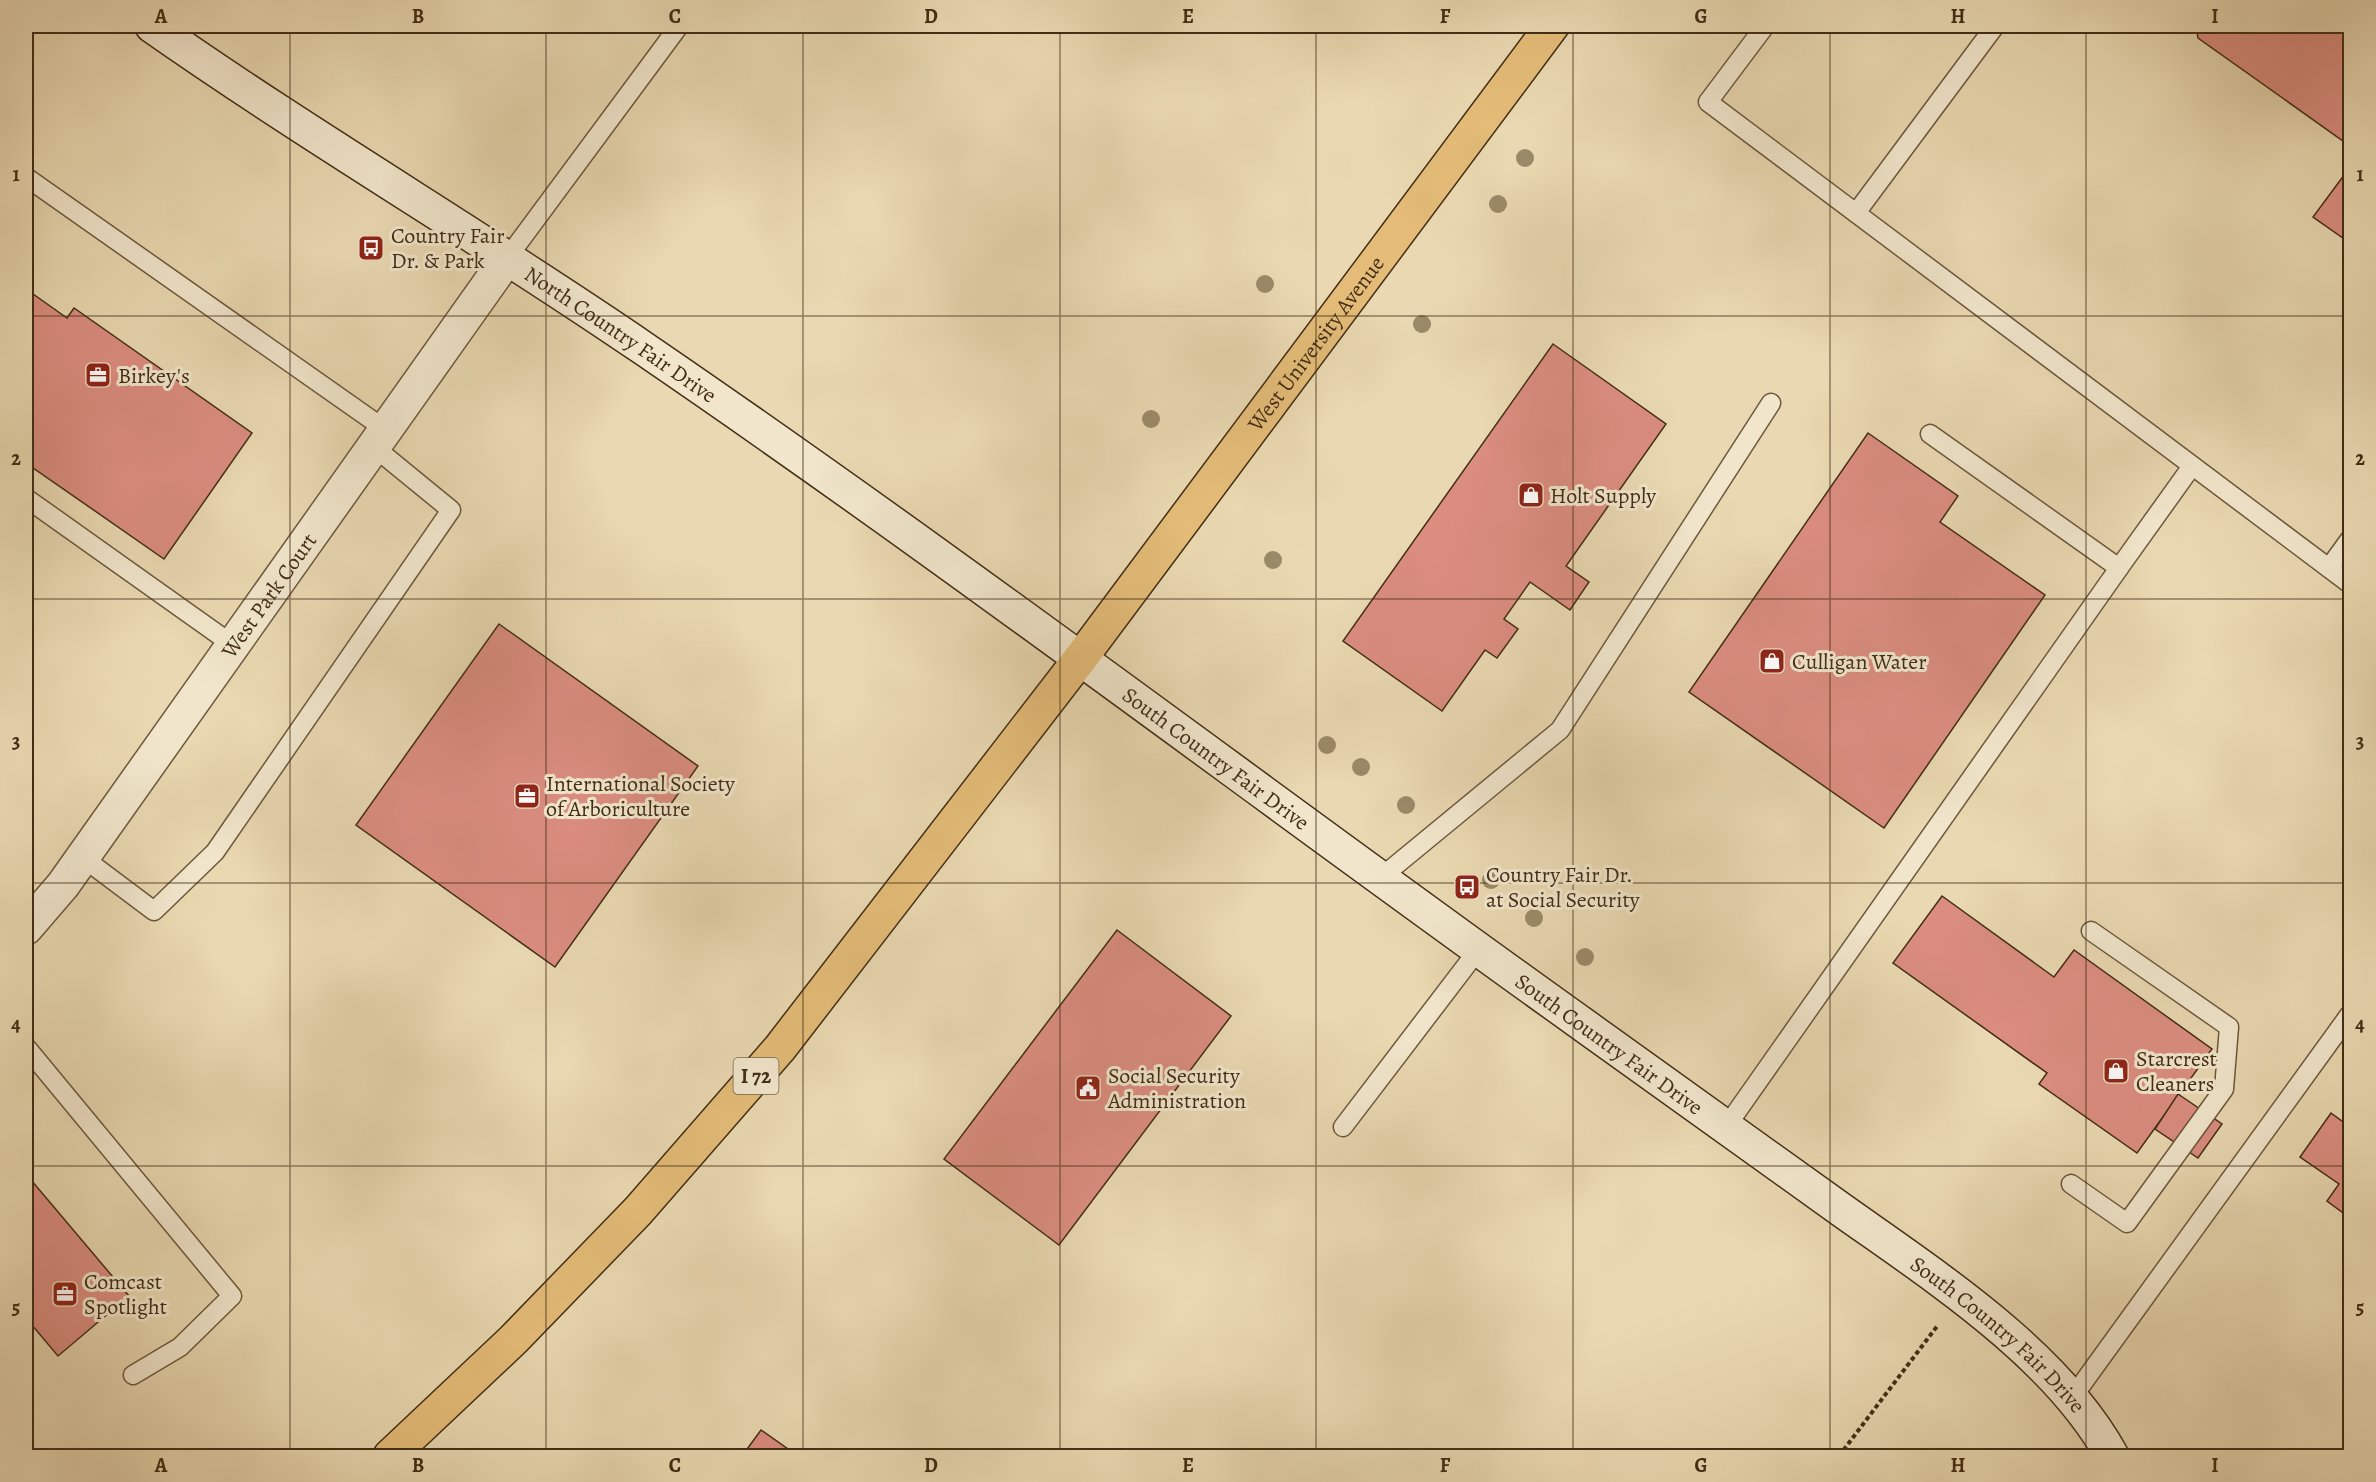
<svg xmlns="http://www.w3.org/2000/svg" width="2376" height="1482" viewBox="0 0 2376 1482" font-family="Alegreya,serif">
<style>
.building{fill:#db8d80;stroke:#422d15;stroke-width:1.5}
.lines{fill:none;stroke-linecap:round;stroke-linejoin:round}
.lane-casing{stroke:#6c583c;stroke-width:21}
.street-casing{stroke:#6c583c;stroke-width:36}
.secondary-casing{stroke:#422d15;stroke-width:36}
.primary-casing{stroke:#422d15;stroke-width:36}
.highway-casing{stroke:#422d15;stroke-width:36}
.path{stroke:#422d15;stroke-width:4;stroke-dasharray:4.5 3;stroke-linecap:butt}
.lane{stroke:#f1e6cc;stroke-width:18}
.street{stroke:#f1e6cc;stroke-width:33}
.secondary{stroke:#f1e6cc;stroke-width:33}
.primary{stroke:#e4bc78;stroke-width:33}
.highway{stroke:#e4bc78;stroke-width:33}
.tree{fill:#9a8a68}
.grid{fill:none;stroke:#422d15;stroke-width:1.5;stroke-opacity:0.55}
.labels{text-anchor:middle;stroke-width:6;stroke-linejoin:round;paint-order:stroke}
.shield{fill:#f1e6cc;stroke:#76644c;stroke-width:1.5}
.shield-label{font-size:21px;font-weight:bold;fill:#422d15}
.poi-label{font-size:22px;fill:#422d15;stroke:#f1e6cc;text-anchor:start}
.street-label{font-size:22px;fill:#422d15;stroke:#f1e6cc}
.neatline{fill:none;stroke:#422d15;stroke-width:2}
.grid-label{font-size:20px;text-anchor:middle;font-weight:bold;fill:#422d15}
</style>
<rect width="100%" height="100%" fill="#e9d8b1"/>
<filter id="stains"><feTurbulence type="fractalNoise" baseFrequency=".00333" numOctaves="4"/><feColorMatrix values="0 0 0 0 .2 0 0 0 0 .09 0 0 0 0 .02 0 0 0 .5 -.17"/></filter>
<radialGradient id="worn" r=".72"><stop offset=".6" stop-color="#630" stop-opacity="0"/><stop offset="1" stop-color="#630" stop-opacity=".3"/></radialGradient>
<g class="building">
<path d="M2196 26H2350V146L2198 38Z"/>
<path d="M2350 167V243L2313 217Z"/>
<path d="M26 289 67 318 74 308 252 433 164 559 26 463Z"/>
<path d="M1553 344 1666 424 1566 566 1589 582 1570 610 1530 582 1504 619 1518 629 1497 658 1485 650 1442 711 1343 641Z"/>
<path d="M1868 433 1958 496 1940 522 2045 595 1884 828 1689 692Z"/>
<path d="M499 624 698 766 555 967 356 825Z"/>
<path d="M1942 896 2054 977 2074 950 2212 1049 2137 1153 2039 1084 2047 1073 1893 963Z"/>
<path d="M1117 930 1231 1016 1059 1245 944 1159Z"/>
<path d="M2178 1094 2222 1124 2198 1158 2155 1129Z"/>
<path d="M2331 1113 2350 1127V1218L2327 1201 2339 1184 2300 1157Z"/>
<path d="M26 1174 129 1296 58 1356 26 1318Z"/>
<path d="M761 1430 798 1456H742Z"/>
</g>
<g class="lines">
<g class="lane-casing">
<g id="lane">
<path d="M1765 26 1708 102 2350 584"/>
<path d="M26 177 386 430"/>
<path d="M1856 213 1995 26"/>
<path d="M508 257 679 26"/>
<path d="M26 498 233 645"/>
<path d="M2119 568 2192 466"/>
<path d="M2329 568 2350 539"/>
<path d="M82 857 154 911 215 852 451 510 374 447"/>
<path d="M1379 879 1560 730 1771 403"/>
<path d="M26 1047 232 1296 180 1347 133 1375"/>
<path d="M1343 1127 1478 950"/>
<path d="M1726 1127 2119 568 1930 434"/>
<path d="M2071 1184 2127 1223 2224 1089 2229 1027 2091 931"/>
<path d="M2072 1398 2350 1014"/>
</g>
</g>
<g class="street-casing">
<g id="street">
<path id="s1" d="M26 928 63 885 508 257"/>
</g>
</g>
<g class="secondary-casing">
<g id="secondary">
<path id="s2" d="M152 26C312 138 481 237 643 348 962 566 1270 801 1585 1026 1671 1088 1757 1150 1843 1211 1936 1277 2057 1355 2112 1456"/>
</g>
</g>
<g class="primary-casing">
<g id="primary">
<path id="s3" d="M1080 659 1552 26"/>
</g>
</g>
<g class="highway-casing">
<path id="highway" d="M390 1456 513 1340 638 1211 780 1048 1080 659"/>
</g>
<path class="path" d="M1839 1456 1938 1325"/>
<use href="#lane" class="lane"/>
<use href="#street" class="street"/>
<use href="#secondary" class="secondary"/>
<use href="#primary" class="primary"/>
<use href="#highway" class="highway"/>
</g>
<g class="tree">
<circle cx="1525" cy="158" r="9"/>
<circle cx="1498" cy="204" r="9"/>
<circle cx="1265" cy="284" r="9"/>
<circle cx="1422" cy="324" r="9"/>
<circle cx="1151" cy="419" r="9"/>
<circle cx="1273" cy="560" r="9"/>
<circle cx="1327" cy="745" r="9"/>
<circle cx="1361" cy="767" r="9"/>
<circle cx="1406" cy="805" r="9"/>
<circle cx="1491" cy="880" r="9"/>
<circle cx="1534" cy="918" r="9"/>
<circle cx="1585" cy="957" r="9"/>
</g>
<path class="grid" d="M290 26V1456M546 26V1456M803 26V1456M1060 26V1456M1316 26V1456M1573 26V1456M1830 26V1456M2086 26V1456M26 316H2350M26 599H2350M26 883H2350M26 1166H2350"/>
<defs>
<g id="bus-square" transform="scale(1.35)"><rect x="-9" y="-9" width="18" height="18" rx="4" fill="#8f2418" stroke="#f1e6cc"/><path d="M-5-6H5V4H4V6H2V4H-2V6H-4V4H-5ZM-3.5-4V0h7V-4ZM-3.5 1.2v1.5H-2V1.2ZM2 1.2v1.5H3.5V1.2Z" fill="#fff"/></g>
<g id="office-square" transform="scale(1.35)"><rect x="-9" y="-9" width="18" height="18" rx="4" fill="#8f2418" stroke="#f1e6cc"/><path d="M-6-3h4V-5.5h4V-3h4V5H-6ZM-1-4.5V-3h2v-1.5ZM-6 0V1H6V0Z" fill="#fff"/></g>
<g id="shop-square" transform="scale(1.35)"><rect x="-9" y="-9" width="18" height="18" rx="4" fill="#8f2418" stroke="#f1e6cc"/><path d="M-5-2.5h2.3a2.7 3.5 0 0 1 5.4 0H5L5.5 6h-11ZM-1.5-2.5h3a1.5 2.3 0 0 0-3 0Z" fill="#fff"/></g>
<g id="civic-square" transform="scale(1.35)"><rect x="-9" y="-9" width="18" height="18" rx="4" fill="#8f2418" stroke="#f1e6cc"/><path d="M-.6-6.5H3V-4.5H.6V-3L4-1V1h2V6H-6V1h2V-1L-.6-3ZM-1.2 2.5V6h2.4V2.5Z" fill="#fff"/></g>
</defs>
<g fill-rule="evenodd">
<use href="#bus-square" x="371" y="248"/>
<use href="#office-square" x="98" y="375"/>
<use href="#shop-square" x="1531" y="495"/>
<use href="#shop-square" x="1772" y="661"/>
<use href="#office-square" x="527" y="796"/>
<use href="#bus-square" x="1467" y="887"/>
<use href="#shop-square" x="2116" y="1071"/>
<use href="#civic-square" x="1088" y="1088"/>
<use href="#office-square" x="65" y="1294"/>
</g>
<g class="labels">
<rect class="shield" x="733.5" y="1058" width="45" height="36" rx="4.5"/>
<g class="shield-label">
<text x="756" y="1083">I 72</text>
</g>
<g class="poi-label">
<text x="391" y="243">Country Fair<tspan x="391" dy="25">Dr. &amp; Park</tspan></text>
<text x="118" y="383">Birkey's</text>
<text x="1550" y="503">Holt Supply</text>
<text x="1792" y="669">Culligan Water</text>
<text x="546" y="791">International Society<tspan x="546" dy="25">of Arboriculture</tspan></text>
<text x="1486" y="882">Country Fair Dr.<tspan x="1486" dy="25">at Social Security</tspan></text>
<text x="2136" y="1066">Starcrest<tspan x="2136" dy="25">Cleaners</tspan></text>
<text x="1108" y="1083">Social Security<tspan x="1108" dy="25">Administration</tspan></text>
<text x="84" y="1289">Comcast<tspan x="84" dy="25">Spotlight</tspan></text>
</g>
<g class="street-label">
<text dy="8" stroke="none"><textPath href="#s2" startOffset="561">North Country Fair Drive</textPath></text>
<text dy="8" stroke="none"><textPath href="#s3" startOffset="394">West University Avenue</textPath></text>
<text dy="8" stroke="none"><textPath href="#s1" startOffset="412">West Park Court</textPath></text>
<text dy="8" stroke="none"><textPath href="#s2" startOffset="1292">South Country Fair Drive</textPath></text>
<text dy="8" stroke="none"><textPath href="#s2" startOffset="1778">South Country Fair Drive</textPath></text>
<text dy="8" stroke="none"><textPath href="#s2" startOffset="2264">South Country Fair Drive</textPath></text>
</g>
</g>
<rect width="2376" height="1482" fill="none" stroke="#e9d8b1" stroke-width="66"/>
<rect x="33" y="33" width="2310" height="1416" class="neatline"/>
<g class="grid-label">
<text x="161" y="23">A</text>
<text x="418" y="23">B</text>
<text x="675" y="23">C</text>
<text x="931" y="23">D</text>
<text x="1188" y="23">E</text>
<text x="1445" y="23">F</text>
<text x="1701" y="23">G</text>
<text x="1958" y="23">H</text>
<text x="2215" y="23">I</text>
<text x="16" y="181">1</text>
<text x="2360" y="181">1</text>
<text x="16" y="465">2</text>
<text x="2360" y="465">2</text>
<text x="16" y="748">3</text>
<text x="2360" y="748">3</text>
<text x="16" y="1031">4</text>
<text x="2360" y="1031">4</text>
<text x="16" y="1314">5</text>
<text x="2360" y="1314">5</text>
<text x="161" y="1472">A</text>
<text x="418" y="1472">B</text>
<text x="675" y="1472">C</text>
<text x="931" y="1472">D</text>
<text x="1188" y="1472">E</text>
<text x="1445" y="1472">F</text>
<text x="1701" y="1472">G</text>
<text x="1958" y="1472">H</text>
<text x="2215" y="1472">I</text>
</g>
<rect width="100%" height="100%" filter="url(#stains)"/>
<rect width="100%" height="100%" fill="url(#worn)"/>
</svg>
